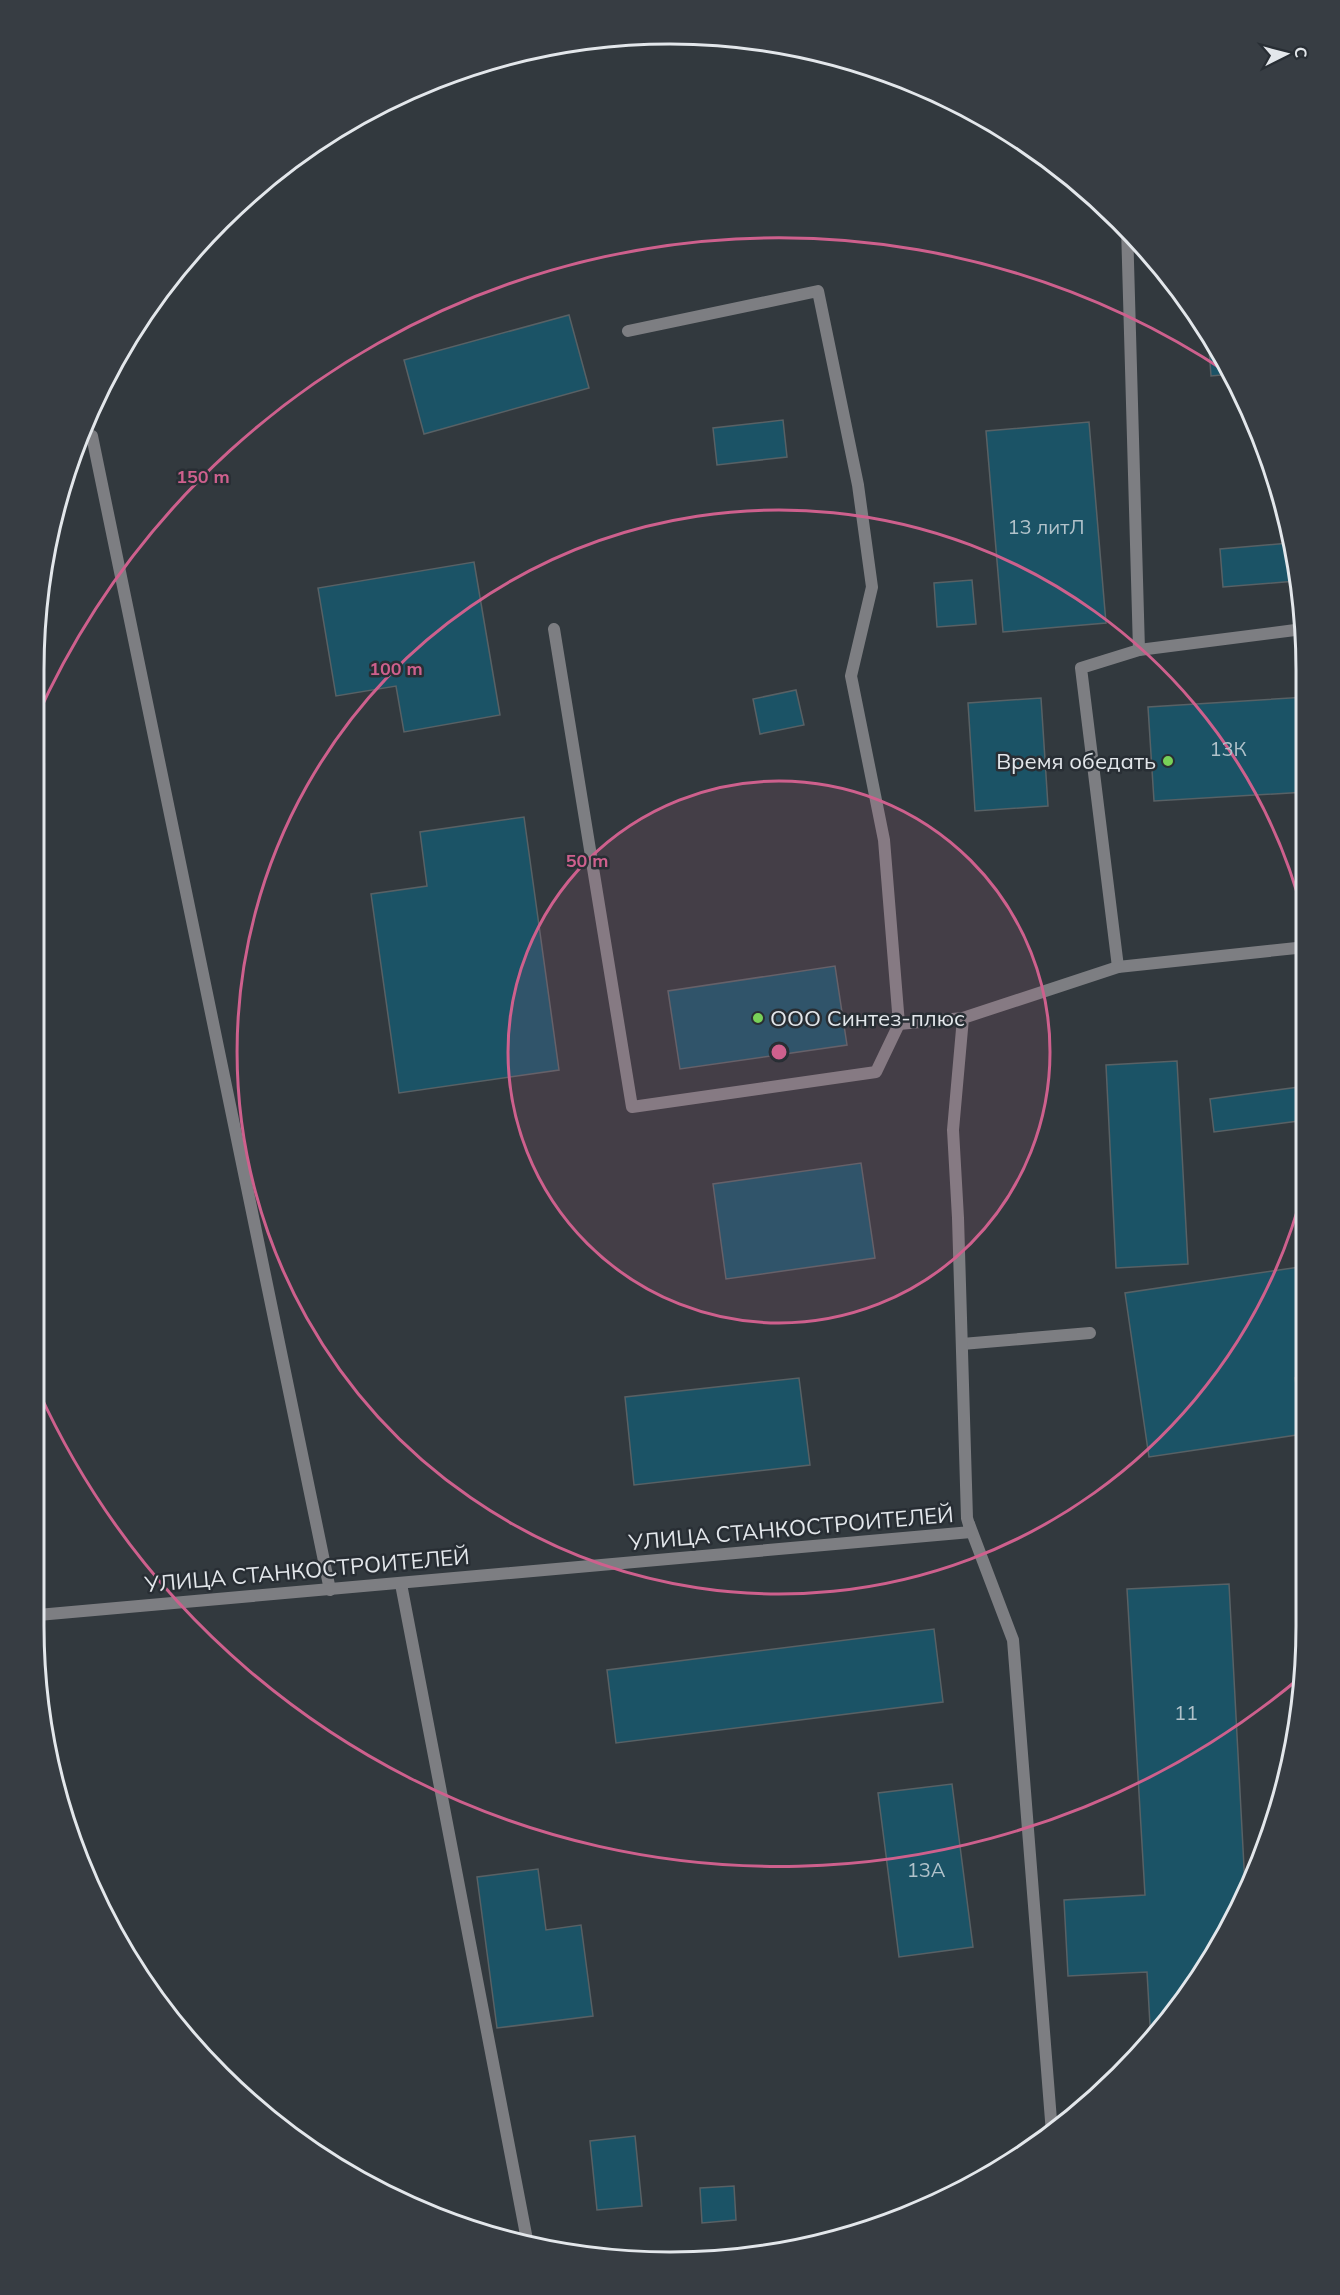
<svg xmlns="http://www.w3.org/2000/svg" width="1340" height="2295" viewBox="0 0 1340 2295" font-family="Mulish,sans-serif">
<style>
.building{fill:#1b5366;stroke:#586165;stroke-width:1.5}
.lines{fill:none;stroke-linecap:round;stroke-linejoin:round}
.service{stroke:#7d7e82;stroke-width:12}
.ring{fill:none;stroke:#ce608d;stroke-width:3}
.poi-dot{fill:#78d158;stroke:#282e34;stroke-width:2}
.labels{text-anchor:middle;stroke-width:5;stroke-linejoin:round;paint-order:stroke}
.number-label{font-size:20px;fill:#b1c2ca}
.poi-label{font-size:22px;fill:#e3e7eb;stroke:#282e34;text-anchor:end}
.street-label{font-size:22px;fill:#e3e7eb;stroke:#282e34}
.rim{fill:none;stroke:#e3e7eb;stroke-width:3}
.centre{fill:#ce608d;stroke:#282e34;stroke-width:3}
.ring-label{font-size:18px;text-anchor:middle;font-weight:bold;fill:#ce608d;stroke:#282e34;stroke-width:5;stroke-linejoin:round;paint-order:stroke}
</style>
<rect width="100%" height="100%" fill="#32393e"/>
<g class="building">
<path d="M569 315 589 388 424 434 404 360Z"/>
<path d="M1208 334 1221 351 1232 374 1211 376Z"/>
<path d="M783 420 787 457 717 465 713 428Z"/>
<path d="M1089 422 1106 623 1003 632 986 431Z"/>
<path d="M1289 543 1296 581 1223 587 1220 549Z"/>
<path d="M474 562 500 715 404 732 396 686 336 696 318 588Z"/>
<path d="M972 580 976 624 937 627 934 583Z"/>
<path d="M796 690 804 725 760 734 753 699Z"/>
<path d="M1306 697V792L1154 801 1148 707Z"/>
<path d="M1041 698 1048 806 975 811 968 703Z"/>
<path d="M524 817 559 1070 399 1093 371 894 427 886 420 832Z"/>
<path d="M835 966 847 1045 680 1069 668 991Z"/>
<path d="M1177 1061 1188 1264 1116 1268 1106 1065Z"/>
<path d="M1306 1086V1120L1214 1132 1210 1099Z"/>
<path d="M861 1163 875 1258 726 1279 713 1184Z"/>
<path d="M1306 1266V1377L1295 1378 1303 1434 1149 1457 1125 1293Z"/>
<path d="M799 1378 810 1465 634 1485 625 1397Z"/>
<path d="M1229 1584 1245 1886 1200 1979 1151 2042 1147 1972 1068 1976 1064 1900 1145 1895 1127 1589Z"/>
<path d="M934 1629 943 1702 616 1743 607 1670Z"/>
<path d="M952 1784 973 1947 899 1957 878 1793Z"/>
<path d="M538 1869 546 1930 581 1925 593 2016 497 2028 477 1877Z"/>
<path d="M635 2136 642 2206 597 2210 590 2141Z"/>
<path d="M734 2186 736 2220 702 2223 700 2188Z"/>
</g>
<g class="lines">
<g class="service">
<path d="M628 331 818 291 858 485 872 587 851 676 884 840 899 1024 963 1018"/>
<path d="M80 438 92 436 330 1590"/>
<path d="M554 629 632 1107 876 1072 899 1024"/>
<path d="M1139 650 1303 629"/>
<path d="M1118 967 1081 668 1139 650 1127 227"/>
<path d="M962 1344 1090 1333"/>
<path d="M969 1524 1013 1640 1052 2133"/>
<path d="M401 1584 528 2245"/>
<path d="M38 1615 971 1532 967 1518 958 1218 953 1130 963 1018 1118 967 1306 947"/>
</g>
</g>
<circle cx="779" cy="1052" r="271" fill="#ce608d" fill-opacity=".12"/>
<g class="ring">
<circle cx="779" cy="1052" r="271"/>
<path d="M1305 1183A542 542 0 1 1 1305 921"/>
<path d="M1302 1676A814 814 0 0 1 38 1390M35 721A814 814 0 0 1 1228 373"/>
</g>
<g class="poi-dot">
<circle cx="1168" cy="761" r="6"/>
<circle cx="758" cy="1018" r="6"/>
</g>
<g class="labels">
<g class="number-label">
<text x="1046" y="534">13 литЛ</text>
<text x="1228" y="756">13К</text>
<text x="1186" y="1720">11</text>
<text x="926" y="1877">13А</text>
</g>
<g class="poi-label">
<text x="1156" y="769">Время обедать</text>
<text x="770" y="1026" text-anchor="start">ООО Синтез-плюс</text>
</g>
<g class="street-label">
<text transform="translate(791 1528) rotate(-5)" y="8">УЛИЦА СТАНКОСТРОИТЕЛЕЙ</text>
<text transform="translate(307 1570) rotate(-5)" y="8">УЛИЦА СТАНКОСТРОИТЕЛЕЙ</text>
</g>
</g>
<path d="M0 0H1340V2295H0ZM670 44H670A626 626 0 0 1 1296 670V1626A626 626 0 0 1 670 2252H670A626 626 0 0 1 44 1626V670A626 626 0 0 1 670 44Z" fill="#373d43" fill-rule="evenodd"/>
<path class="rim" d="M670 44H670A626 626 0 0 1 1296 670V1626A626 626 0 0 1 670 2252H670A626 626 0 0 1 44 1626V670A626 626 0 0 1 670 44Z"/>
<circle cx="779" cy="1052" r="9" class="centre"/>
<g class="ring-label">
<text x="203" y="483">150 m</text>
<text x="396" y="675">100 m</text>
<text x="587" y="867">50 m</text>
</g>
<g transform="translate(1286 54) rotate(84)" stroke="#282e34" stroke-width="4.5" paint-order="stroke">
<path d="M0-4.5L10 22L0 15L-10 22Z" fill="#e3e7eb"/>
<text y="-9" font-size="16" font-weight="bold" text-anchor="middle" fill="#e3e7eb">С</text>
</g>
</svg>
